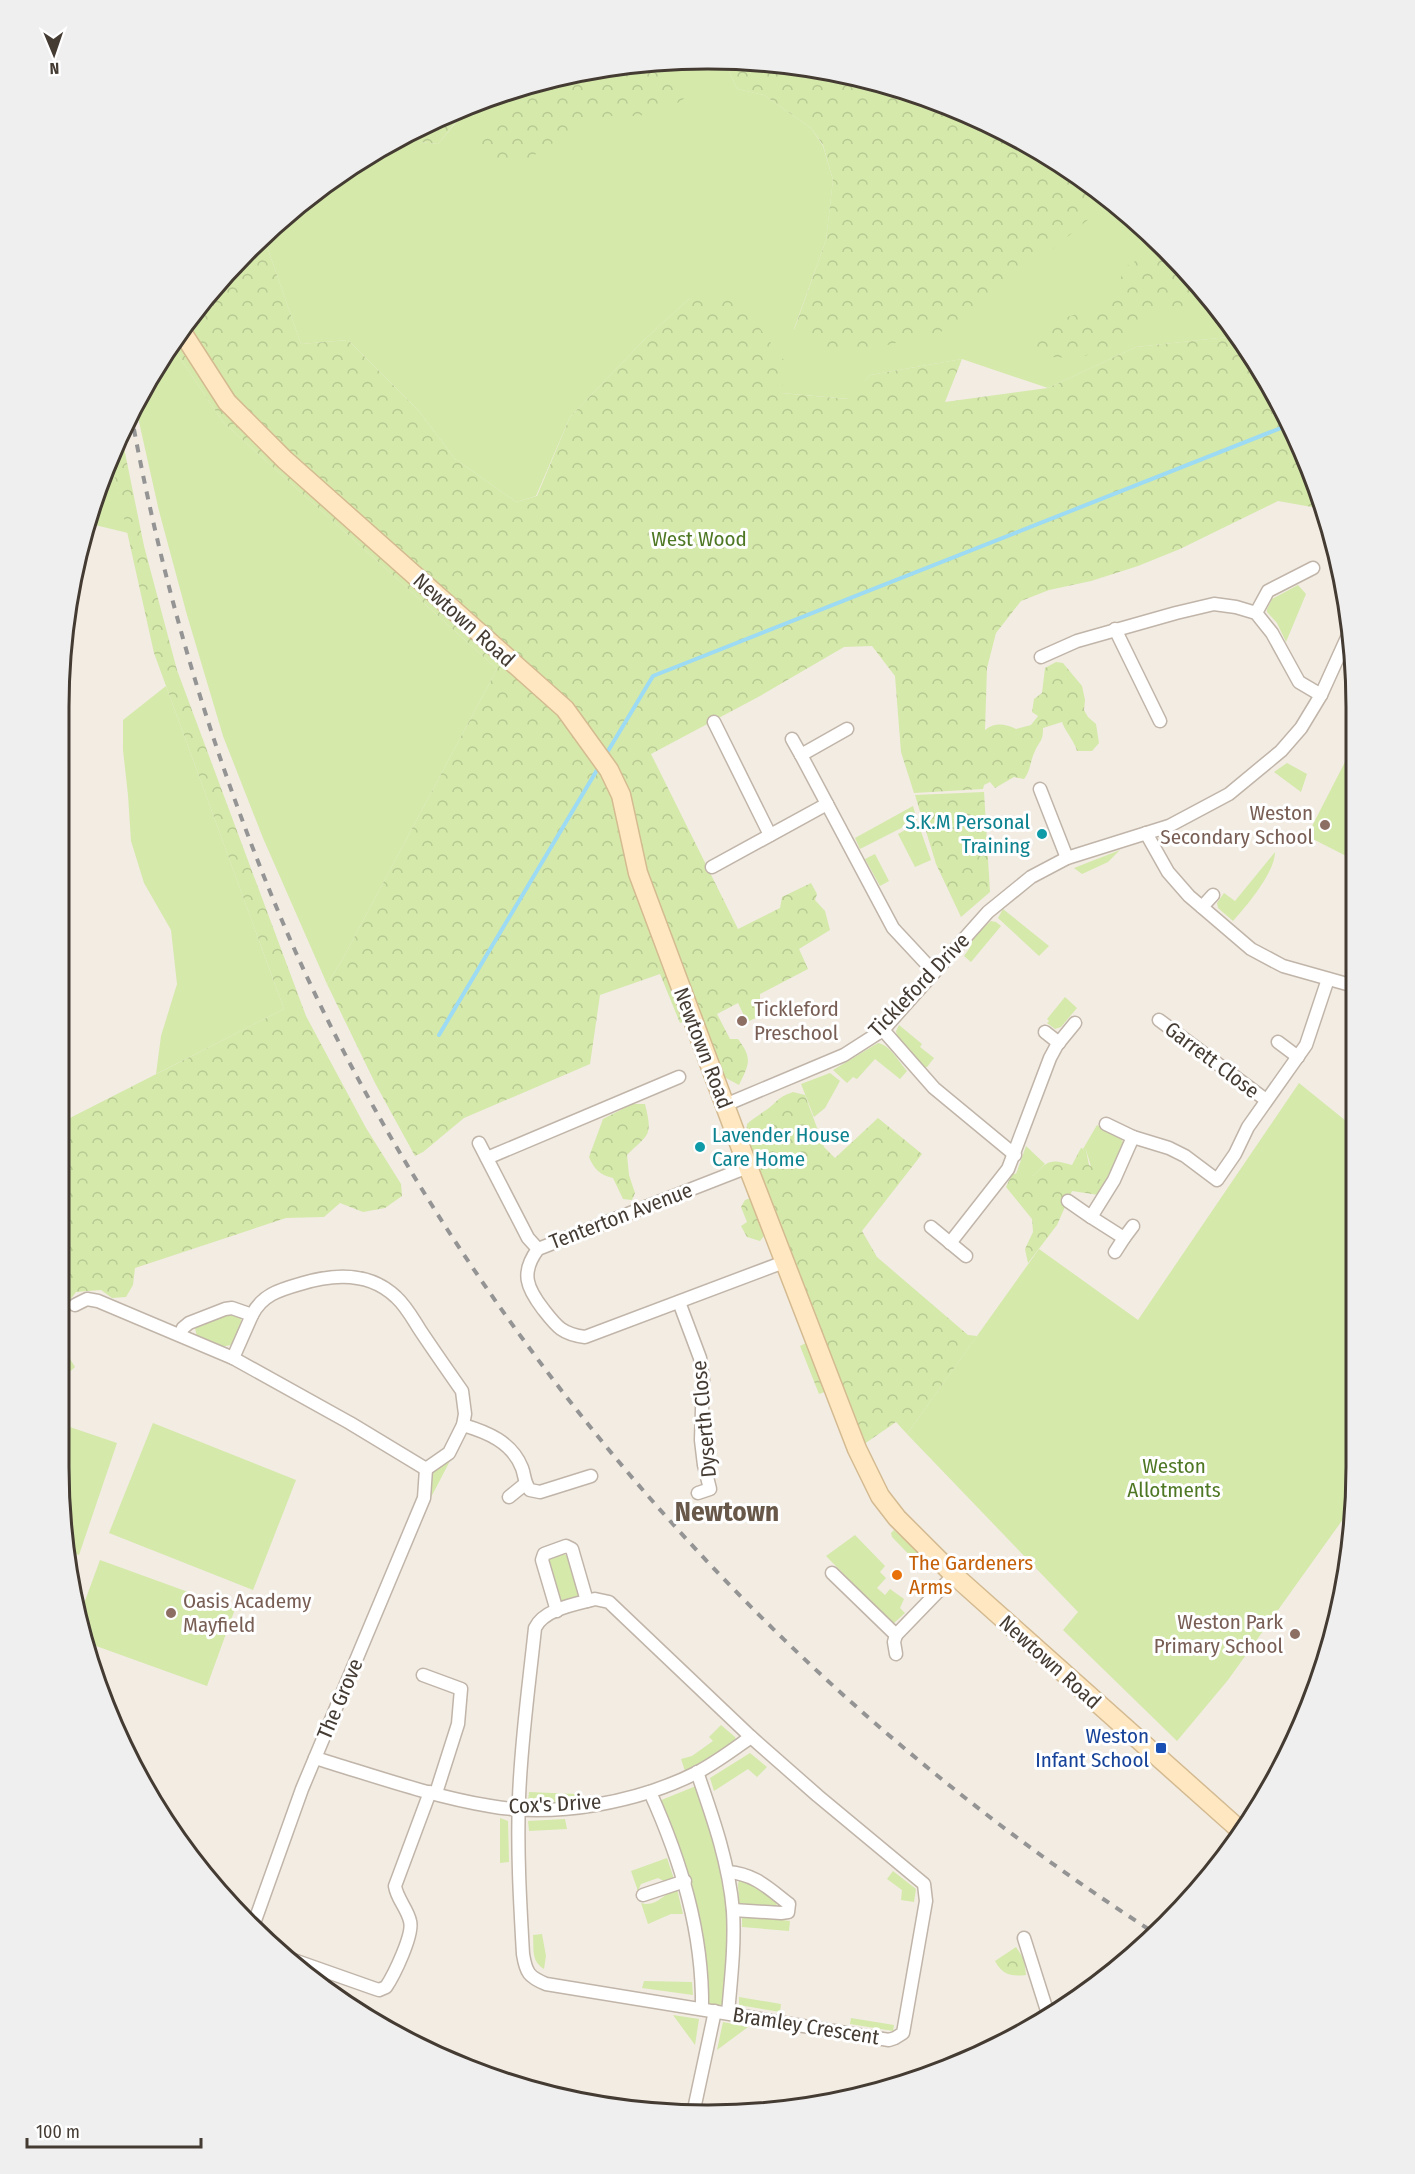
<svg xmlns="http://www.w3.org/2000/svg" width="1415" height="2174" viewBox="0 0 1415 2174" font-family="'Fira Sans Condensed',sans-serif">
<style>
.green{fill:#d5e9aa}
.forest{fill:url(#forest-crowns)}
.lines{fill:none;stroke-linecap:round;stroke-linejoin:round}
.stream{stroke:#9cdbf3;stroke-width:4}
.street-casing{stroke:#c1b5a9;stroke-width:15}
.secondary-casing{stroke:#d4ba91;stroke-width:21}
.street{stroke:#fff;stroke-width:12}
.secondary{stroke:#ffe8c1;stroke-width:18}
.rail{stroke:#949494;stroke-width:4;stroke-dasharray:8 8;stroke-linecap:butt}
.education-dot{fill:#8d6e63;stroke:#fff;stroke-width:2}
.culture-dot{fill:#0f9aa8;stroke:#fff;stroke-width:2}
.food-dot{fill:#e8710a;stroke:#fff;stroke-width:2}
.transit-dot{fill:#1a4fb4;stroke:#fff;stroke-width:2}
.labels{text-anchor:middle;stroke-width:6;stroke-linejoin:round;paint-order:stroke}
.park-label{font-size:21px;fill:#4f7825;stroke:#fff}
.street-label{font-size:21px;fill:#443b33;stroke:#fff}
.education-label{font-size:21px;fill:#785e54;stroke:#fff;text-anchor:end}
.culture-label{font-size:21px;fill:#0d838f;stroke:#fff;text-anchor:end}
.food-label{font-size:21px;fill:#c56008;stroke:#fff;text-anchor:start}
.transit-label{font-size:21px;fill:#164399;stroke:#fff;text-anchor:end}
.district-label{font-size:27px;font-weight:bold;fill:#68584a;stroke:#fff}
.rim{fill:none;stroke:#443b33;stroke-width:3}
</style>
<defs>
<pattern id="forest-crowns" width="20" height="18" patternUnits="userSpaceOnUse" patternTransform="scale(1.5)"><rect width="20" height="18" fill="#d5e9aa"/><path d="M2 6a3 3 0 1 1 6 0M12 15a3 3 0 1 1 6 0" fill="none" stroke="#b8c993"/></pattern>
</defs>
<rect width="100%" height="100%" fill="#f2ece3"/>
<g class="green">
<path d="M665 60 725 62 737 89 764 95 811 128 823 146 833 180 826 240 794 329 1058 244 1089 218 1103 196 1135 219 1222 312 1237 336 1136 347 1048 388 962 359 870 375 849 399 781 393 690 298 644 340 570 417 536 496 516 502 455 459 419 411 348 340 301 344 264 238 312 193 411 131 421 142 438 144 469 107 539 81Z"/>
<path d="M756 63 792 64 802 66C789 74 770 68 756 63Z"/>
<path d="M172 346 223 422 497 669 341 962 327 984 263 838 223 736 187 615 159 511 135 404 146 383Z"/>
<path d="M110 455 128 533 91 524Z"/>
<path d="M1298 585 1306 594 1286 642 1277 623 1267 612V609L1272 599Z"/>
<path d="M166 686 284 1009 156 1074 161 1036 177 984 171 930 144 883 131 841 128 795 123 750V720Z"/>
<path d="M1346 760 1355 764 1354 860 1307 836Z"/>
<path d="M1287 763 1307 774 1301 792 1274 772Z"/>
<path d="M913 806 917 820 860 849 855 838Z"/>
<path d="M918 823 931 860 915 867 898 834Z"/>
<path d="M1120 850 1108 862 1082 874 1074 868Z"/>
<path d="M1275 852C1275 872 1247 906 1233 921L1218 908 1217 903 1224 893 1235 901Z"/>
<path d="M875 854 889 881 880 886 865 859Z"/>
<path d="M1003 909 1049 946 1039 956 998 918Z"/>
<path d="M991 921 996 922 1001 926 971 962 964 956 969 949 971 939Z"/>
<path d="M1065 997 1077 1008 1061 1027 1055 1029 1047 1023 1049 1021 1047 1019Z"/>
<path d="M899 1025 922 1044 920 1047 934 1058 927 1067H924L897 1036 896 1031Z"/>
<path d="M878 1043C890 1045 899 1062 907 1071L900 1079 875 1059 857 1079 853 1077 847 1083 833 1070Z"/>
<path d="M830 1073 840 1081 825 1108 814 1117 801 1084Z"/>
<path d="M1299 1083 1346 1121 1353 1111 1351 1508 1228 1680 1177 1741 1063 1630 1078 1612 907 1434 1039 1249 1138 1320Z"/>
<path d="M1097 1125 1121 1137 1124 1145 1099 1193 1086 1150 1083 1149Z"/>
<path d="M1026 1146 1045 1164 1033 1176 1016 1174Z"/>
<path d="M230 1312 240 1315 242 1325 231 1345 221 1347 197 1337 195 1328 199 1323Z"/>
<path d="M153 1423 296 1480 253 1590 109 1533Z"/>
<path d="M64 1425 117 1443 79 1555 64 1550Z"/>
<path d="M451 1459 428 1503C431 1476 427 1474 451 1459Z"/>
<path d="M894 1530 930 1564V1568L927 1570 923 1569 892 1537 891 1533Z"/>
<path d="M855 1535 885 1566 880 1572 886 1578 877 1588 885 1595 890 1589 904 1599 900 1608 905 1613 893 1624 826 1556Z"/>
<path d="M559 1553 566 1555 570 1559 580 1595 559 1602 548 1562 549 1558Z"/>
<path d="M100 1560 235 1609 207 1686 85 1642 79 1617Z"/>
<path d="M721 1725 735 1737 736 1740 714 1755 685 1771 681 1759 692 1756 713 1741 709 1737Z"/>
<path d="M750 1753 767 1767 757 1777 748 1769 714 1791 710 1778Z"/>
<path d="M696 1786 718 1853 729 1916 725 2000 721 2005 713 2006 709 2003 706 1997 659 1801Z"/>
<path d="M529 1792 576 1794V1801L533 1803 528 1801Z"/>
<path d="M500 1818 508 1821 509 1862 500 1863Z"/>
<path d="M565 1819 567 1829 529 1831 528 1821Z"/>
<path d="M667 1858 674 1879 666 1882 658 1878 641 1884 638 1891 631 1871Z"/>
<path d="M893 1871 916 1889 914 1902 901 1900 902 1890 887 1879Z"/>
<path d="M739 1881H750L776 1900 777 1907 773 1909 739 1904 738 1884Z"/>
<path d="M677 1889 683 1914H671L648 1924 641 1903C656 1908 664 1893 677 1889Z"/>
<path d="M744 1915 790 1921 789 1931 742 1927V1917Z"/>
<path d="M542 1934 546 1956 544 1969C531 1961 534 1949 533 1935Z"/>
<path d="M644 1981 692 1982 693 1995 642 1988Z"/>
<path d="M739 1997 781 2004 780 2012 739 2005Z"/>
<path d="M673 2015 699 2019 695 2045Z"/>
<path d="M851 2018 894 2025 893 2031 850 2024Z"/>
<path d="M723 2022 748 2027 717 2050Z"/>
</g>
<g class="forest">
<path d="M725 62C735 62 745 61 755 63 771 66 787 75 802 66L916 93 1032 145 1103 196 1090 218 959 327 860 352 826 357 794 330 826 240 833 180 823 145 811 128 764 95 737 89Z"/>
<path d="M639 64H648L676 74 685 98 667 110 638 116H606L578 127 522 163 505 164 482 153 477 140 489 122 540 91 587 73Z"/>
<path d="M468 107 438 144 421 142 411 131 420 126Z"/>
<path d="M264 238 301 344 348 340 419 411 455 459 516 502 537 496 570 417 644 340 690 298 732 291 786 363 781 393 848 399 870 375 962 359 945 402 1048 388 1136 347 1237 336 1290 421 1323 509 1278 501 1180 549 1138 566 1091 581 1049 590 1021 601 996 633 987 668 985 730C995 722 1005 724 1016 729L1031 725 1038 716 1032 712 1034 699 1042 693 1045 668 1056 662 1063 663 1082 686 1085 700 1084 710 1088 717 1096 724 1099 743 1092 751H1077C1074 740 1066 733 1062 722L1043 728C1043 742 1040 740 1035 751 1030 761 1031 770 1024 779L1014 777 995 788 990 782 984 785 983 789 914 793 901 752 895 676 872 646 844 647 760 696 651 754 738 929 780 908 782 897 811 883 817 894 815 900 825 911 830 930 799 949 808 969 760 994V1016L747 1022 738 1003 717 1014 730 1039H738C753 1059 749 1064 739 1085L724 1077 692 1018 680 1023 660 974 600 995 590 1064 464 1118 423 1152 415 1156 375 1083 327 984 341 962 497 669 223 422 172 346 219 280Z"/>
<path d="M1164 250 1209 298C1191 305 1168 307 1152 317 1144 321 1138 330 1131 335 1099 357 1076 360 1039 356L1031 341 1044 324 1090 310 1113 298 1125 267 1144 256Z"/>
<path d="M121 433 144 546 177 670 306 1016 366 1128 401 1184 402 1196 385 1208 363 1212 340 1203 324 1217 286 1218 135 1268 133 1285 126 1297 112 1298 101 1290 76 1292 64 1308V1121L284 1009 154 653 110 455Z"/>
<path d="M984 792 990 892 961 917 936 864 915 795Z"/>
<path d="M793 1092 805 1095 824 1147 835 1158 878 1118 922 1154 862 1231 877 1257 968 1335 977 1336 907 1434 896 1422 857 1449 833 1389 819 1394 800 1346 814 1339 773 1225 760 1241 747 1237 741 1226 747 1222 741 1207 745 1200 761 1194 746 1136 747 1124C752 1119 757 1117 763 1112 777 1104 775 1098 793 1092Z"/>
<path d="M632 1104H645C653 1137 649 1133 627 1155L629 1175 635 1193 632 1200 623 1199 613 1178C600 1175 594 1169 589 1157L603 1119Z"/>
<path d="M1081 1148 1086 1150 1089 1165 1098 1170 1101 1183 1099 1195 1072 1191 1057 1225 1028 1263 1025 1249 1033 1232 1032 1219 1006 1187 1012 1174 1027 1173 1033 1176C1049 1160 1050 1159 1072 1165Z"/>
<path d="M64 1349 75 1367 64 1377Z"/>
<path d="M1016 1947 1024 1959 1026 1975C1010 1977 1002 1974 995 1961Z"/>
</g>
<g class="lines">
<g class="stream">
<path d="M605 756 653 676 1291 424"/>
<path d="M439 1035 600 765"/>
</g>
<g class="street-casing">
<g id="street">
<path d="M1256 613 1268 591 1313 568"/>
<path d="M1115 629 1160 721"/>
<path d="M1041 657 1077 641 1176 613 1214 604 1236 607 1256 613 1272 633 1299 682 1321 695"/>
<path d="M714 722 770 835"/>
<path d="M847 729 801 755 893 928 934 972"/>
<path d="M792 739 801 755"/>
<path d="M1040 789 1067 858"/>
<path d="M1146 833 1168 872 1189 896 1251 949 1283 966 1354 986"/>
<path d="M712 867 827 804"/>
<path d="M1202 907 1213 895"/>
<path d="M1159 1020 1266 1100"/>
<path d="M883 1030 934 1088 1015 1155"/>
<path d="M1045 1032 1059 1043"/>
<path d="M1278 1042 1298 1057"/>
<path d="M725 1105 844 1055 883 1030 988 912 1031 877 1067 858 1169 826 1229 794 1281 751 1301 728 1321 695 1350 631"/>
<path d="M1106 1124 1133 1137"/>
<path d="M479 1143 528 1238 538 1249"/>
<path d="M487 1158 679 1077"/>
<path d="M748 1167 538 1249C520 1273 527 1288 543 1309 557 1327 562 1334 585 1337L784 1262"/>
<path d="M1068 1201 1091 1217"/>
<path d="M931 1227 966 1256"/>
<path d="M1124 1238 1133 1226"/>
<path d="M950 1243 1008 1169 1050 1058 1057 1045 1075 1023"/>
<path d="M1115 1252 1124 1238 1091 1217 1114 1180 1133 1137 1169 1148 1185 1156 1217 1180 1235 1154 1248 1127 1306 1045 1328 979"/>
<path d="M679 1302 700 1358 703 1380 701 1440 704 1465 710 1489 698 1493"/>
<path d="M75 1305 87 1299 98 1301 233 1358 252 1315"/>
<path d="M180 1335 183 1328 189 1323 225 1309 232 1308 252 1315C262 1295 279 1290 300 1284 332 1274 369 1271 396 1297 406 1306 413 1319 420 1330 434 1351 448 1371 462 1391L465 1414 463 1425 449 1453 426 1469"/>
<path d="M233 1358 350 1423 426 1469"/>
<path d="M463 1425C487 1432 512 1442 522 1468 525 1476 524 1483 530 1490L540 1492 591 1476"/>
<path d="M509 1497 525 1484"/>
<path d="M832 1573 896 1635 954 1575"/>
<path d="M595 1599 609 1602 751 1737 818 1796 924 1884 926 1901 903 2033 895 2038 889 2040 546 1984C529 1977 526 1973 523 1954 520 1902 517 1850 519 1798 521 1741 529 1685 535 1628 544 1609 576 1604 595 1599Z"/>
<path d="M557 1611 542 1560 544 1554 566 1546 572 1549 587 1601"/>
<path d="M896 1635 894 1642 896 1654"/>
<path d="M423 1675 461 1689 458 1724 436 1793"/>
<path d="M315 1758C372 1775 430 1796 490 1806 556 1818 639 1802 698 1772 717 1762 734 1749 751 1737"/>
<path d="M697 1772C713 1818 729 1863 733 1911 735 1945 731 1979 728 2013"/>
<path d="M650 1792C681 1861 703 1932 702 2008"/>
<path d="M728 1872C755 1874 768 1888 789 1904L788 1912 781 1913 733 1910"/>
<path d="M643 1895 685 1881"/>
<path d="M252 1929 302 1789 424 1498 426 1469"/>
<path d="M1024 1938 1049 2017"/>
<path d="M285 1957 373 1988 379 1990 386 1987C394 1975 414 1934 410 1921 407 1908 397 1899 395 1886L430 1792"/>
<path d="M693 2114 715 2011"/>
</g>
</g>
<g class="secondary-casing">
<path id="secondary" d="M182 332 227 402 285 460 565 709 609 770 621 795 638 873 748 1167 857 1449 880 1496 897 1518 954 1575 1241 1831"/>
</g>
<use href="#street" class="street"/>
<use href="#secondary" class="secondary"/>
<path class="rail" d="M131 413C162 585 211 750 278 911 324 1022 382 1128 447 1229 632 1514 868 1748 1153 1932"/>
</g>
<g class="education-dot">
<circle cx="1325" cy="825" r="6"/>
<circle cx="742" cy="1021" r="6"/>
<circle cx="171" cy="1613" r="6"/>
<circle cx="1295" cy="1634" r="6"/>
</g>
<g class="culture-dot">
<circle cx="1042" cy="834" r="6"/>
<circle cx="700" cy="1147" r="6"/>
</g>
<circle class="food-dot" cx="897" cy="1575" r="6"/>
<rect class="transit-dot" x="1155" y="1742" width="12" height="12" rx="3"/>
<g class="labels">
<g class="park-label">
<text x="699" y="546">West Wood</text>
<text x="1174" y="1473">Weston<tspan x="1174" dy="24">Allotments</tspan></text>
</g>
<g class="street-label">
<text transform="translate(464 620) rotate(42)" y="7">Newtown Road</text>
<text transform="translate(919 985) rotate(-46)" y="7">Tickleford Drive</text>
<text transform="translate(703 1048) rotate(69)" y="7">Newtown Road</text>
<text transform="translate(1212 1060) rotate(37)" y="7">Garrett Close</text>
<text transform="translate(621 1216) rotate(-21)" y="7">Tenterton Avenue</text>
<text transform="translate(704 1419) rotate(-95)" y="7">Dyserth Close</text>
<text transform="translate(1050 1662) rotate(42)" y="7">Newtown Road</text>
<text transform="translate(340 1699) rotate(-67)" y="7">The Grove</text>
<text transform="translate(555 1804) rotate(-3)" y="7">Cox's Drive</text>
<text transform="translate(806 2026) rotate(9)" y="7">Bramley Crescent</text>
</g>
<g class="education-label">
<text x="1313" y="820">Weston<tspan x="1313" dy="24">Secondary School</tspan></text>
<text x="754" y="1016" text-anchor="start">Tickleford<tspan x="754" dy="24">Preschool</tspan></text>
<text x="183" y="1608" text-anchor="start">Oasis Academy<tspan x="183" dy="24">Mayfield</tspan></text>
<text x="1283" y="1629">Weston Park<tspan x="1283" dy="24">Primary School</tspan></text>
</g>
<g class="culture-label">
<text x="1030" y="829">S.K.M Personal<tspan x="1030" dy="24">Training</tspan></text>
<text x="712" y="1142" text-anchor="start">Lavender House<tspan x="712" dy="24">Care Home</tspan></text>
</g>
<g class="food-label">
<text x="909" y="1570">The Gardeners<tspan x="909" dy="24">Arms</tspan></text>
</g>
<g class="transit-label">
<text x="1149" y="1743">Weston<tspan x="1149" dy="24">Infant School</tspan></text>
</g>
<g class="district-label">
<text x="727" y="1521">Newtown</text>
</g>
</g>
<path d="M0 0H1415V2174H0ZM707 69H708A638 638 0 0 1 1346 707V1467A638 638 0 0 1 708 2105H707A638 638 0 0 1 69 1467V707A638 638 0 0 1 707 69Z" fill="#f0efef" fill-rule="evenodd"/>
<path class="rim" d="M707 69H708A638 638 0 0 1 1346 707V1467A638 638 0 0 1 708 2105H707A638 638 0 0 1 69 1467V707A638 638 0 0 1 707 69Z"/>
<g transform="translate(54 54) rotate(178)" stroke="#ffffff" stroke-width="4.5" paint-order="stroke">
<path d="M0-4.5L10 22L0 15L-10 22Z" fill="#443b33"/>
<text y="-9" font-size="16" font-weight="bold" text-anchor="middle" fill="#443b33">N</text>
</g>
<path d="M27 2138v9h174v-9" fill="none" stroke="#443b33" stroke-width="3"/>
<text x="36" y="2138" font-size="18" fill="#443b33" stroke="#ffffff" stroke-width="4.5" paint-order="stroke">100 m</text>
</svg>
